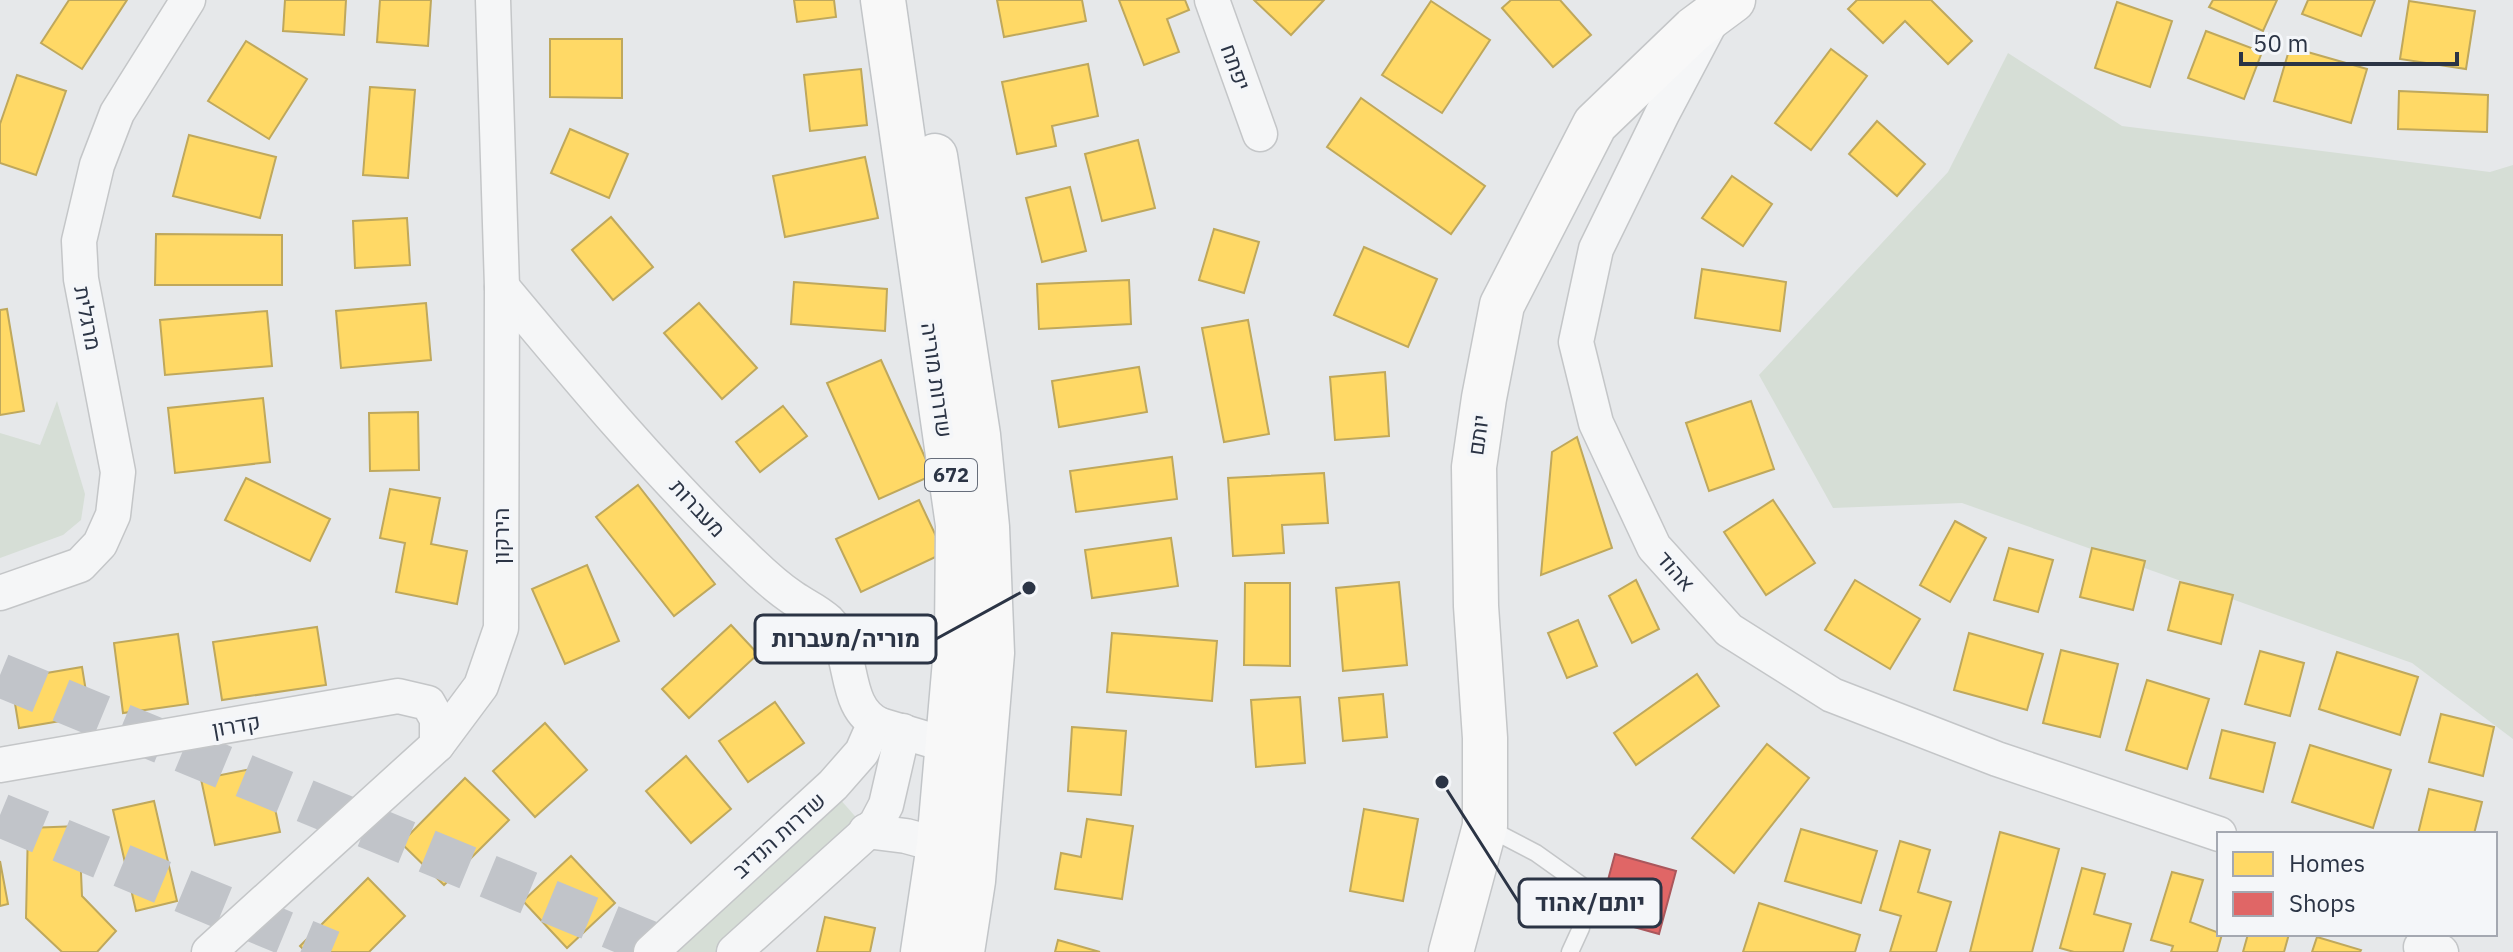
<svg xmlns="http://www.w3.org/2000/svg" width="2513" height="952" viewBox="0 0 2513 952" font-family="'IBM Plex Sans',Heebo,sans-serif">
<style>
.green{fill:#d6ded6}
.homes{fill:#ffd966;stroke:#bfa85c;stroke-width:2}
.shops{fill:#e06666;stroke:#aa575c;stroke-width:2}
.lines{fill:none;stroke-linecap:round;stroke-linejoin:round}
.highway-tunnel{stroke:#c1c4c9;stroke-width:44;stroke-dasharray:44 22;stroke-linecap:butt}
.lane-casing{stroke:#c4c6c8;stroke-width:19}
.street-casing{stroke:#c4c6c8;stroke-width:37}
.secondary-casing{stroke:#c4c6c8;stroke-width:47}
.primary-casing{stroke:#c2c5c8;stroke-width:47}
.lane{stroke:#f5f6f7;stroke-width:16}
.street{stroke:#f5f6f7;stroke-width:34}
.secondary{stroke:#f8f8f8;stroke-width:44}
.primary{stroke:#f8f8f8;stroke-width:44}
.labels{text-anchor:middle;stroke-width:8;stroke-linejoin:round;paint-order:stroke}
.shield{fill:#f4f6f9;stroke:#676e7b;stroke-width:2}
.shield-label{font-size:20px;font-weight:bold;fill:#2b3445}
.street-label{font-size:22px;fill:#2b3445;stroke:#f4f6f9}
.leader{fill:none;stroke:#2b3445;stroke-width:3}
.callout-dot{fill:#2b3445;stroke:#f4f6f9;stroke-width:3}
.callout{fill:#f4f6f9;stroke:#2b3445;stroke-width:3}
.callout-label{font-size:24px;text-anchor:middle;font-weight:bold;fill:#2b3445}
</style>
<rect width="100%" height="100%" fill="#e6e8ea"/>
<g class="green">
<path d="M2008 53 2122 126 2490 172 2513 165V739L2412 663 1962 503 1833 508 1759 375 1948 172Z"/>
<path d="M57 401 85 494 81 520 63 535 0 558V433L40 445Z"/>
<path d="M839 798 861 823 719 952H669Z"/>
</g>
<g class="homes">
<path d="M69 0H127L82 69 41 43Z"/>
<path d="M285 0H346L344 35 283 31Z"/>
<path d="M380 0H431L428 46 377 42Z"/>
<path d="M794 0H834L836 17 797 22Z"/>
<path d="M997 0H1082L1086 21 1004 37Z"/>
<path d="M1119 0H1185L1189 10 1167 19 1179 52 1144 65Z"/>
<path d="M1254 0H1324L1291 35Z"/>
<path d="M1511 0H1560L1591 35 1553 67 1502 8Z"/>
<path d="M1857 0H1931L1972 41 1948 64 1905 21 1883 43 1848 9Z"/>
<path d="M2213 0H2277L2263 31 2209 7Z"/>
<path d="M2308 0H2375L2361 36 2302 14Z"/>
<path d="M1431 1 1490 40 1442 113 1382 75Z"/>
<path d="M2409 1 2475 11 2466 69 2400 59Z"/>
<path d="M2117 2 2172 21 2150 87 2095 68Z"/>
<path d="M2206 31 2262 52 2244 99 2188 78Z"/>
<path d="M550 39H622V98L550 97Z"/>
<path d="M246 41 307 79 269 139 208 101Z"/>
<path d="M2290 47 2367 69 2351 123 2274 101Z"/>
<path d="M1831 49 1867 76 1811 150 1775 123Z"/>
<path d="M1088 64 1098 116 1052 126 1056 146 1017 154 1002 82Z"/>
<path d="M861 69 867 125 810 131 804 75Z"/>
<path d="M17 75 66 91 36 175 0 163V124Z"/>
<path d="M370 87 415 90 408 178 363 175Z"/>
<path d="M2399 91 2488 95 2487 132 2398 129Z"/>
<path d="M1361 98 1485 186 1451 234 1327 147Z"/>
<path d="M1877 121 1925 164 1897 196 1849 154Z"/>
<path d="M570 129 628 154 609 198 551 173Z"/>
<path d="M189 135 276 157 260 218 173 196Z"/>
<path d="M1138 140 1155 208 1102 221 1085 154Z"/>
<path d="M865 157 878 218 785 237 773 176Z"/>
<path d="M1732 176 1772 204 1743 246 1702 218Z"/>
<path d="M1070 187 1086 251 1042 262 1026 198Z"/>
<path d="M611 217 653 267 613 300 572 250Z"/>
<path d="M407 218 410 265 355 268 353 221Z"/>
<path d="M1214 229 1259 242 1244 293 1199 280Z"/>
<path d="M156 234 282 235V285H155Z"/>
<path d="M1364 247 1437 279 1408 347 1334 315Z"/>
<path d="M1702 269 1786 282 1780 331 1695 318Z"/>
<path d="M1129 280 1131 324 1039 329 1037 284Z"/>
<path d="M794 282 887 289 885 331 791 324Z"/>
<path d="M426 303 431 360 341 368 336 311Z"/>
<path d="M699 303 757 368 722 399 664 333Z"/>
<path d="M7 309 24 411 0 415V310Z"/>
<path d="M267 311 272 366 165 375 160 320Z"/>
<path d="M1248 320 1269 434 1224 442 1202 328Z"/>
<path d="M881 360 933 475 879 499 827 383Z"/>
<path d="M1139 367 1147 412 1059 427 1052 381Z"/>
<path d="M1385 372 1389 436 1335 440 1330 377Z"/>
<path d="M263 398 270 462 175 473 168 408Z"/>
<path d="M1751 401 1774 469 1709 491 1686 423Z"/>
<path d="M783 406 807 436 760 472 736 442Z"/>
<path d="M418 412 419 470 370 471 369 413Z"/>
<path d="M1577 437 1612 548 1541 575 1552 452Z"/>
<path d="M1172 457 1177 499 1076 512 1070 471Z"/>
<path d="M1324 473 1328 523 1282 525 1284 553 1233 556 1228 478Z"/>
<path d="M246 478 330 519 310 561 225 520Z"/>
<path d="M638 485 715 584 674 616 596 517Z"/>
<path d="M390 489 440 498 431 544 467 551 457 604 396 592 405 543 380 538Z"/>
<path d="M919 500 944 553 861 592 836 539Z"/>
<path d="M1773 500 1815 563 1766 595 1724 532Z"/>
<path d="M1955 521 1986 538 1950 602 1920 585Z"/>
<path d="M1171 538 1178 586 1092 598 1085 550Z"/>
<path d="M2009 548 2053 560 2038 612 1994 600Z"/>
<path d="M2092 548 2145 561 2133 610 2080 597Z"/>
<path d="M587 565 619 641 565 664 532 589Z"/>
<path d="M1636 580 1659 629 1632 643 1609 596Z"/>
<path d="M1855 580 1920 619 1890 669 1825 630Z"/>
<path d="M1399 582 1407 665 1343 671 1336 588Z"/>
<path d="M2180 582 2233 595 2221 644 2168 630Z"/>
<path d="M1245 583H1290V666L1244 665Z"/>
<path d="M1578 620 1597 666 1567 678 1548 633Z"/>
<path d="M731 625 758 654 689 718 662 689Z"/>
<path d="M317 627 326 685 222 700 213 642Z"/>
<path d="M1112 633 1217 641 1212 701 1107 692Z"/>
<path d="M1969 633 2043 654 2027 710 1954 690Z"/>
<path d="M178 634 188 704 123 713 114 643Z"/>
<path d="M2061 650 2118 664 2100 737 2043 723Z"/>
<path d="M2260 651 2304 663 2290 716 2245 704Z"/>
<path d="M2337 652 2418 677 2400 735 2319 709Z"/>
<path d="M82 667 90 716 19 728 11 679Z"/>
<path d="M1697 674 1719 706 1636 765 1614 733Z"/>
<path d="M2147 680 2209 699 2187 769 2126 750Z"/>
<path d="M1383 694 1387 737 1343 741 1339 698Z"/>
<path d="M1300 697 1305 763 1256 767 1251 700Z"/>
<path d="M775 702 804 743 748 782 719 741Z"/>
<path d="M2441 714 2494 727 2483 776 2429 762Z"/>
<path d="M545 723 587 770 535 817 493 771Z"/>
<path d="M1072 727 1126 731 1121 795 1068 791Z"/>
<path d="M2222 730 2275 743 2263 792 2210 778Z"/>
<path d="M1767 744 1809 778 1734 873 1692 838Z"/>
<path d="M2310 745 2391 770 2373 828 2292 802Z"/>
<path d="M686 756 731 809 691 843 646 791Z"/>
<path d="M266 766 280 832 215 845 201 779Z"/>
<path d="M465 778 509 820 444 885 401 843Z"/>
<path d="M2429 789 2482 802 2474 834H2418Z"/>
<path d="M154 801 177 901 136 911 113 810Z"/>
<path d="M1364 809 1418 819 1403 901 1350 891Z"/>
<path d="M1087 819 1133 826 1122 899 1055 889 1061 853 1081 857Z"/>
<path d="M79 826 82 896 116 931 97 952H62L26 918 28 828Z"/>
<path d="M1801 829 1877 851 1861 903 1785 881Z"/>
<path d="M2000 832 2059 849 2032 952H1970Z"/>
<path d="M1900 841 1930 850 1918 892 1951 902 1936 952H1890L1901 916 1880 910Z"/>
<path d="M571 856 615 903 567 948 523 901Z"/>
<path d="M0 861 8 904 0 906Z"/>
<path d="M2082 868 2105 874 2094 914 2131 924 2123 952H2074L2060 948Z"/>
<path d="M2172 872 2203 880 2190 922 2222 934 2217 952H2171L2173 946 2151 940Z"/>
<path d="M368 878 405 916 369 952H306L300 946Z"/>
<path d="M1759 903 1860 935 1855 952H1743Z"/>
<path d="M825 917 875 928 870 952H817Z"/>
<path d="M2248 934H2289L2284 952H2243Z"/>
<path d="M2317 937 2361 950 2360 952H2312Z"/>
<path d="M1058 940 1100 952H1055Z"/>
</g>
<path class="shops" d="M1615 854 1676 871 1659 934 1598 917Z"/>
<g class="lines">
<g class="highway-tunnel">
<path d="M0 675 672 952"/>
<path d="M0 815 331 952"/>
</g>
<g class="lane-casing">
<g id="lane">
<path d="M837 630 890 640"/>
<path d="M1488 828 1536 853 1581 885V928L1570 952"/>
</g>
</g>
<g class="street-casing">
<g id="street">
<path d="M1212 0 1260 134"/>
<path d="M1709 25 1662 114 1596 249 1576 342 1596 423 1654 547 1729 630 1832 695 1997 759 2219 834"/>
<path d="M502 287C578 378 656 472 742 554 757 569 775 586 793 598 805 606 817 611 828 621 857 650 840 707 880 725"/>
<path d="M0 593 80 565 100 544 113 515 118 472 81 279 79 241 97 165 117 113 188 0"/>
<path d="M0 765 398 696 428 703 437 719V745"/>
<path d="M866 831 906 836 939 845"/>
<path d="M2421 947 2441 952"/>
<path d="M209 952 437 745 481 686 501 628 502 287 493 0"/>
<path d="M651 952 833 785 862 752 869 736 880 725 947 745 966 759"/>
<path d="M734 952 876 824 886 805 903 731"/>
</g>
</g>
<g class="secondary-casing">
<path id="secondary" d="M1451 952 1485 826V738L1476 606 1474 467 1484 398 1502 305 1595 124 1694 29 1733 0"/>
</g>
<g class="primary-casing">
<g id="primary">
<path d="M883 0 958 525 957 638 939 845 923 952"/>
<path d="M935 156 978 435 987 527 992 653 973 881 962 952"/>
</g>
</g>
<use href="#lane" class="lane"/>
<use href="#street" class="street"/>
<use href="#secondary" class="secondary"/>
<use href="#primary" class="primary"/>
</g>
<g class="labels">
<rect class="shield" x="925" y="459" width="52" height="32" rx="6"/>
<g class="shield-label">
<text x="951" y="482">672</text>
</g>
<g class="street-label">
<text transform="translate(1236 67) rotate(70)" y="8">יפתח</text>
<text transform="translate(88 318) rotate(79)" y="8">מרגלית</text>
<text transform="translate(937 380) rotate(82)" y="8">שדרות מוריה</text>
<text transform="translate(1478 435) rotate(-82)" y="8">יותם</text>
<text transform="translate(698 508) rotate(47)" y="8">מעברות</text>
<text transform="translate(501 536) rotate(-90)" y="8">הירקון</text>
<text transform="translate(1676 571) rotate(49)" y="8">אהוד</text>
<text transform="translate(236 725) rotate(-10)" y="8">קדרון</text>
<text transform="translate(779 835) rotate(-42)" y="8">שדרות הנדיב</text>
</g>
</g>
<path class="leader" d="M1029 588L936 639M1442 782L1519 903"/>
<g class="callout-dot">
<circle cx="1029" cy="588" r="8"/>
<circle cx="1442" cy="782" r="8"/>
</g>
<g class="callout">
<rect x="755" y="615" width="181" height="48" rx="8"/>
<rect x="1519" y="879" width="142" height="48" rx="8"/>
</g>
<g class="callout-label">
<text x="846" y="647">מוריה/מעברות</text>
<text x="1590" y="911">יותם/אהוד</text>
</g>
<rect x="2217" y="832" width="280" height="104" fill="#f4f6f9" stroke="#a4a8b1" stroke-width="2"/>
<rect x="2233" y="852" width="40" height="24" fill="#ffd966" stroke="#a4a8b1" stroke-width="2"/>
<text x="2289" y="872" font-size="24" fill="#2b3445">Homes</text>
<rect x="2233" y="892" width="40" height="24" fill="#e06666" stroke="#a4a8b1" stroke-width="2"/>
<text x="2289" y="912" font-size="24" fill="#2b3445">Shops</text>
<path d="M2241 52v12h216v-12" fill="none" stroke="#2b3445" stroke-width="4"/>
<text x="2253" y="52" font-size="24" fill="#2b3445" stroke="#f4f6f9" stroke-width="6" paint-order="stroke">50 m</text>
</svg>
